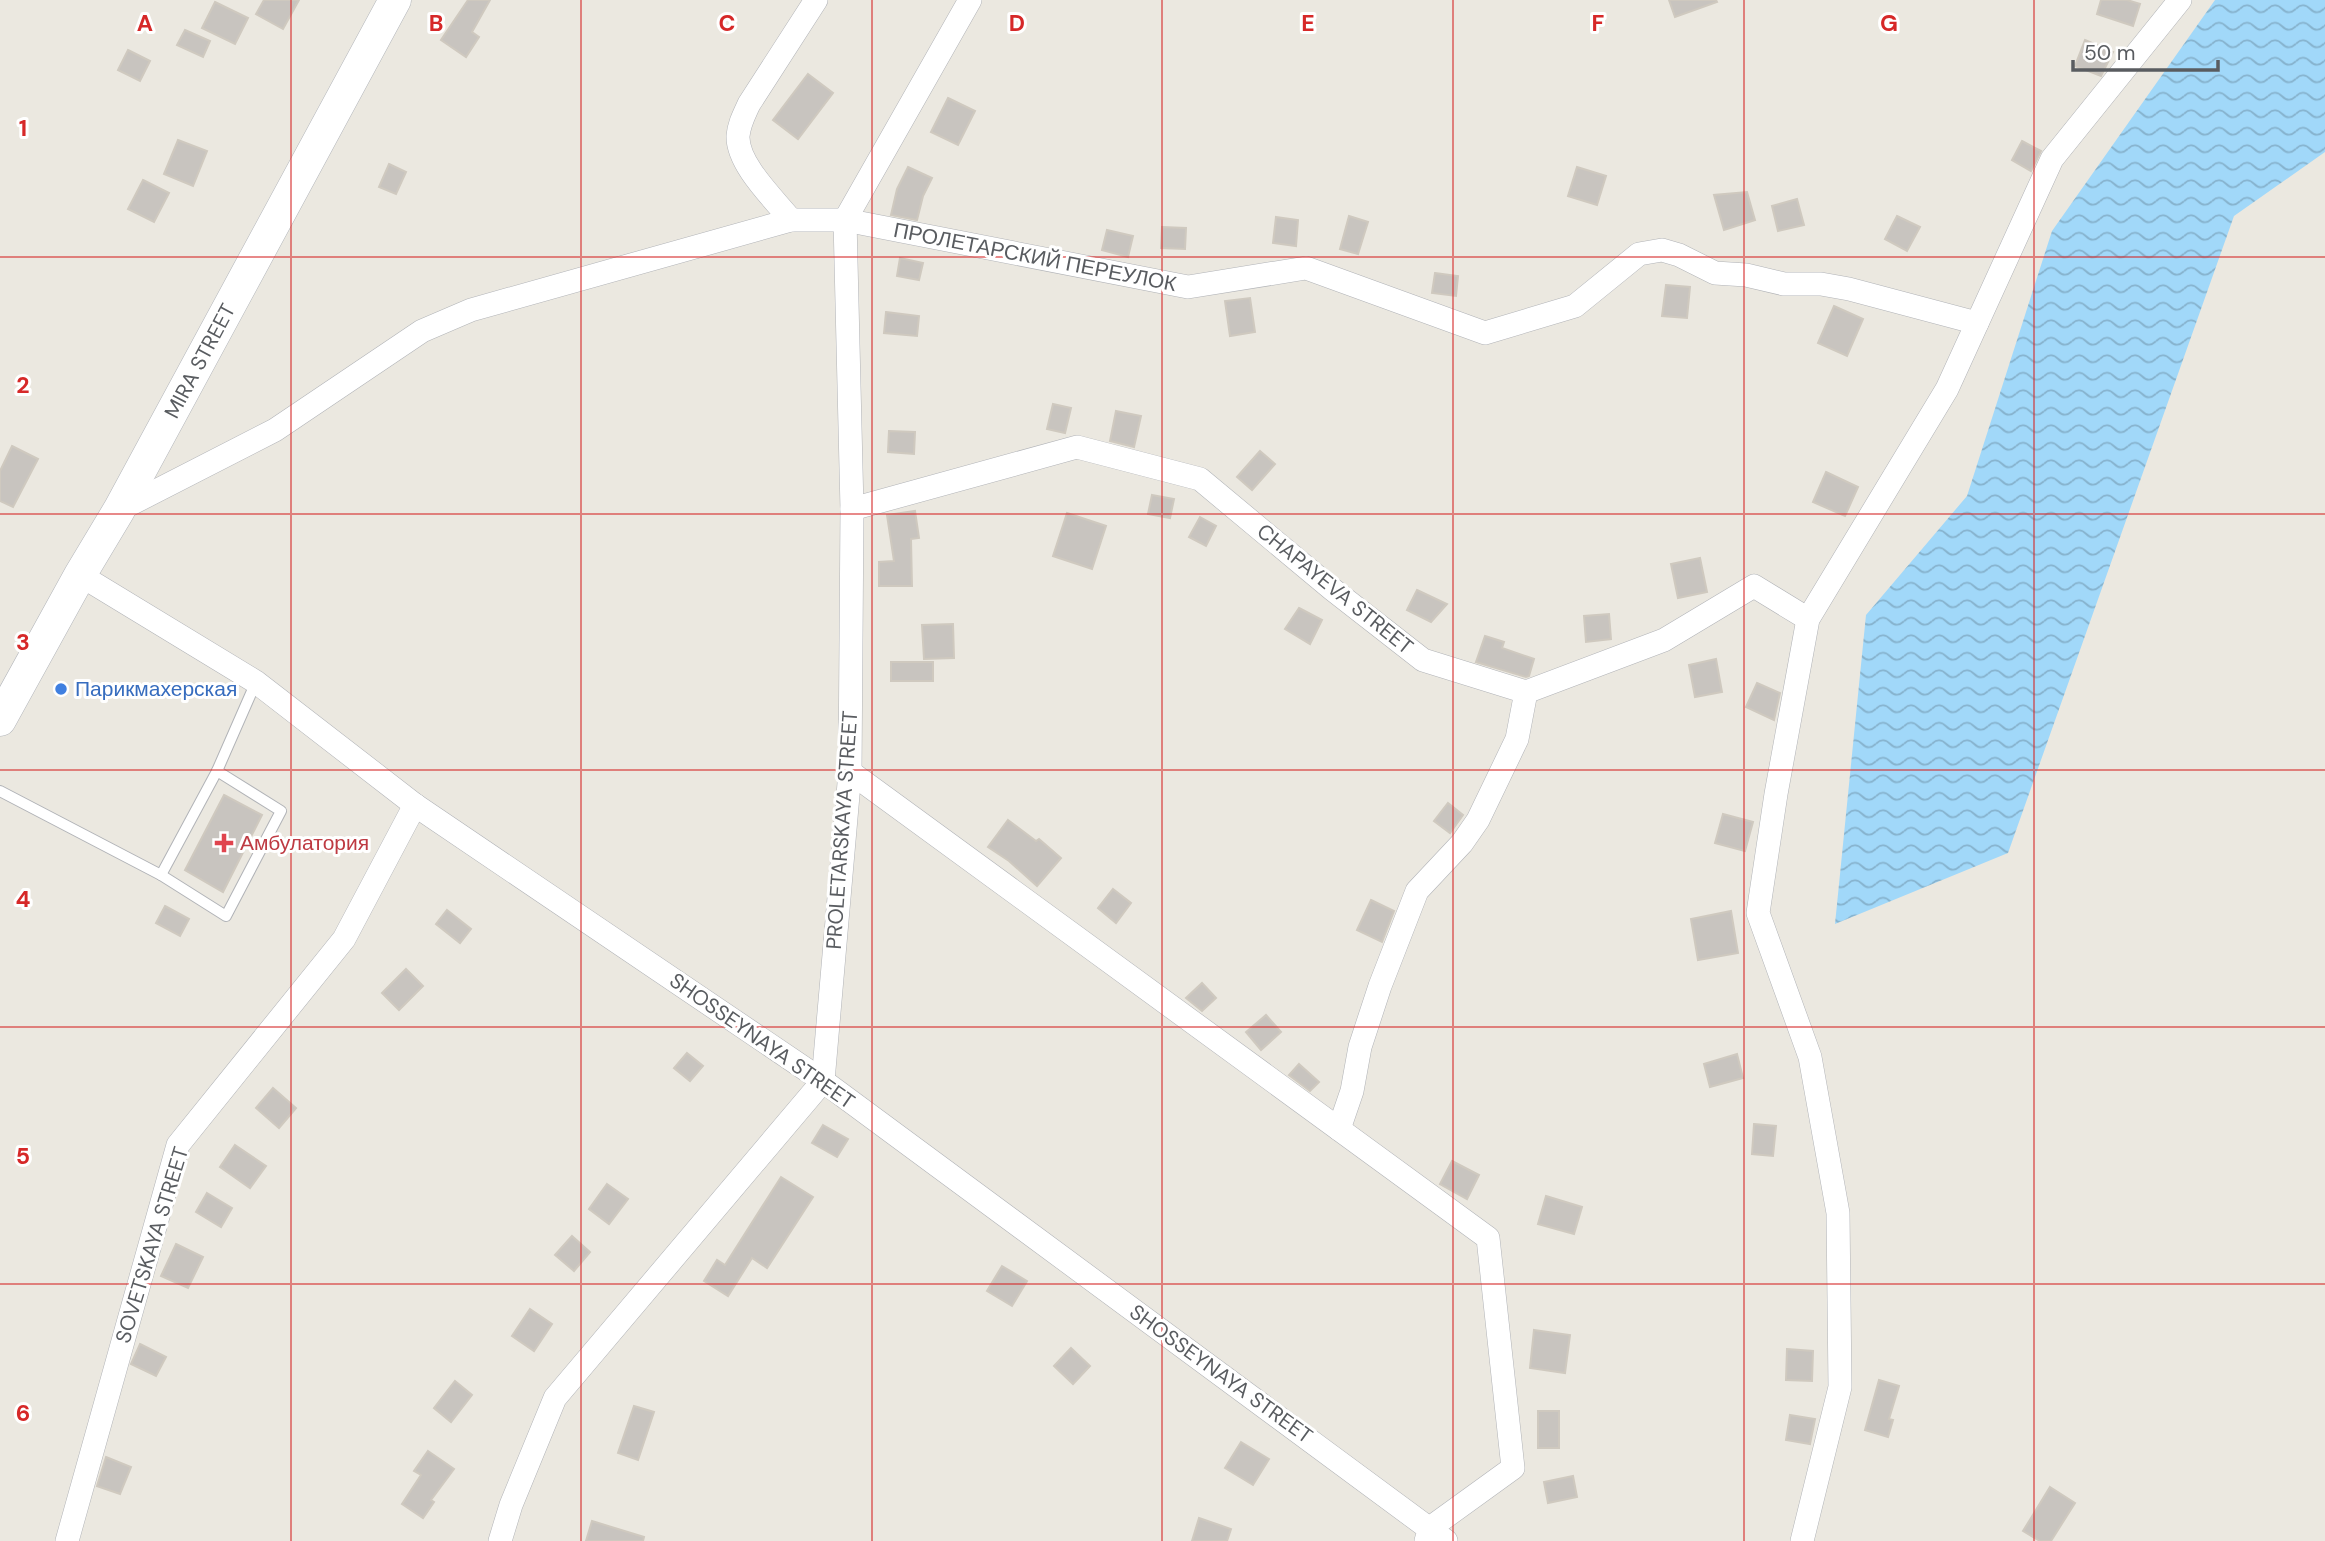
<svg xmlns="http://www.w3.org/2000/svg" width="2325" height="1541" viewBox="0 0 2325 1541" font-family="'DM Sans',sans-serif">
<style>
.water{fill:url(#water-waves)}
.building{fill:#c8c4bf;stroke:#cfc9bf;stroke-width:2}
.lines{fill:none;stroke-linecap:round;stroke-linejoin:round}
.lane-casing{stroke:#b1b3b7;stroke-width:12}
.street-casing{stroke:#b1b3b7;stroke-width:24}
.secondary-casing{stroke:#b2b5ba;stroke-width:33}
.lane{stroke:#fff;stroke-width:10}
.street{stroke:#fff;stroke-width:23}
.secondary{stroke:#fff;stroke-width:32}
.grid{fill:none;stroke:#d62828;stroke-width:2;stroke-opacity:0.55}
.shop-dot{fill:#3f7fe0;stroke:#fff;stroke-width:2.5}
.health-dot{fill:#e0444e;stroke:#fff;stroke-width:2.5}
.labels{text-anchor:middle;stroke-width:6;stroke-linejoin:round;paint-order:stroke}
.street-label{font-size:21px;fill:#595c60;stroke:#fff}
.shop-label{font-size:21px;fill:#366cbe;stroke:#fff;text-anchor:start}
.health-label{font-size:21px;fill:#be3a42;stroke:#fff;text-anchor:start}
.grid-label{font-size:23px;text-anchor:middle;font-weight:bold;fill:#d62828;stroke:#fff;stroke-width:6;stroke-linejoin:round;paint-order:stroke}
</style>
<defs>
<pattern id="water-waves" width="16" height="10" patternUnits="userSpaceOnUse" patternTransform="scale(1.75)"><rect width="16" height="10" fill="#a1d8f9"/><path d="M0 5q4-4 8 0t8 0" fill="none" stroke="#86b2cd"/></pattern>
</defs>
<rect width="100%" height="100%" fill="#ebe8e0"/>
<path class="water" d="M2215 0H2325V152L2234 216 2008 853 1835 924 1866 615 1967 496 2052 231Z"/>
<g class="building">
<path d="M264 0H299L283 29 256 14Z"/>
<path d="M468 0H490L472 32 479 37 466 57 441 40Z"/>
<path d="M1669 0H1716L1717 2 1675 17Z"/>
<path d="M2101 0H2127L2140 4 2133 26 2097 14Z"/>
<path d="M215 2 248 18 235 44 202 28Z"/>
<path d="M185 30 210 41 203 57 177 45Z"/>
<path d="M2085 40 2113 52 2101 76 2075 66Z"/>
<path d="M128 50 150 61 140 81 118 70Z"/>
<path d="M808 74 833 93 798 139 773 120Z"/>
<path d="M948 98 975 111 958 145 931 132Z"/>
<path d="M178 140 207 151 193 186 164 174Z"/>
<path d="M2022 141 2041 151 2031 171 2012 160Z"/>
<path d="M389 164 406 172 396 194 379 187Z"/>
<path d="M908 167 932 178 923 196 917 220 891 215 897 189Z"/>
<path d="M1577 167 1606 176 1597 205 1568 196Z"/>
<path d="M143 180 169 193 154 222 128 209Z"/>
<path d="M1747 192 1755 220 1724 230 1714 195Z"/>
<path d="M1797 199 1804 225 1778 231 1772 206Z"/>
<path d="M1349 216 1368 222 1358 254 1340 249Z"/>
<path d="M1897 216 1920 227 1907 251 1885 239Z"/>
<path d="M1276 217 1298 220 1296 246 1273 243Z"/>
<path d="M1162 227 1186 228 1185 249 1161 248Z"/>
<path d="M1107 230 1133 236 1128 257 1102 250Z"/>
<path d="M900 258 923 263 919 280 897 276Z"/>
<path d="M1435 273 1458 276 1456 296 1432 293Z"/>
<path d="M1666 285 1690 287 1687 318 1662 316Z"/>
<path d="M1250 298 1255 332 1230 336 1225 301Z"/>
<path d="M1834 306 1863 319 1847 356 1818 343Z"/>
<path d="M886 312 919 316 917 336 884 333Z"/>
<path d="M1053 404 1071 408 1065 433 1047 429Z"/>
<path d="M1116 411 1141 416 1134 447 1110 441Z"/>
<path d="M889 431 915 432 914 454 888 452Z"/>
<path d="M12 446 38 459 13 507 0 501V471Z"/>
<path d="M1260 451 1275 464 1252 490 1237 477Z"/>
<path d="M1826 472 1858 487 1845 516 1813 502Z"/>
<path d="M1152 495 1174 499 1170 518 1148 514Z"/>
<path d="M915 511 919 538 911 539 912 586H879V562L894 561 887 515Z"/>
<path d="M1067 513 1106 526 1092 569 1053 556Z"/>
<path d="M1200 517 1216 526 1206 546 1189 537Z"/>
<path d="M1700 558 1707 592 1678 598 1671 564Z"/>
<path d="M1417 590 1447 604 1431 622 1407 610Z"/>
<path d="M1299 608 1322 620 1310 644 1285 629Z"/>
<path d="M1609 614 1611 639 1586 642 1584 616Z"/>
<path d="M953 624 954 658 924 659 922 625Z"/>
<path d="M1485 636 1504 642 1502 648 1534 659 1529 676 1526 677 1476 662Z"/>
<path d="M1716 659 1722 692 1695 697 1689 665Z"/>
<rect x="891" y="662" width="42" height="19"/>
<path d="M1757 683 1780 693 1774 720 1746 707Z"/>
<path d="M224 795 262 815 223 892 185 870Z"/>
<path d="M1448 803 1463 815 1450 833 1434 821Z"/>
<path d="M1723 814 1753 822 1745 851 1715 843Z"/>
<path d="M1008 820 1036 841 1039 839 1061 858 1037 886 1009 861 988 847Z"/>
<path d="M1113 889 1131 903 1116 923 1098 908Z"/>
<path d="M1371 900 1394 911 1382 942 1357 930Z"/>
<path d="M165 906 189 919 180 936 156 923Z"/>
<path d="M447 910 471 929 460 943 436 924Z"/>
<path d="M1731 911 1738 953 1698 960 1691 919Z"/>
<path d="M406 969 423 986 399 1010 382 993Z"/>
<path d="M1202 983 1216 998 1202 1011 1186 998Z"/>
<path d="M1266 1015 1281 1032 1261 1050 1246 1032Z"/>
<path d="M687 1053 703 1066 690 1081 674 1068Z"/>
<path d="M1737 1054 1743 1078 1710 1087 1704 1064Z"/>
<path d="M1299 1064 1319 1082 1310 1091 1289 1075Z"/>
<path d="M273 1088 296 1108 279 1128 256 1108Z"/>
<path d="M1754 1124 1776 1126 1773 1156 1752 1154Z"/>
<path d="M823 1125 848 1139 837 1157 812 1143Z"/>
<path d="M235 1145 266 1166 250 1188 220 1167Z"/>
<path d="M1452 1161 1479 1175 1467 1199 1440 1184Z"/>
<path d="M781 1177 813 1197 767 1268 752 1258 728 1296 704 1281 717 1260 725 1265Z"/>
<path d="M607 1184 628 1199 609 1224 589 1209Z"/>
<path d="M207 1193 232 1208 221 1227 196 1212Z"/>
<path d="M1546 1196 1582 1207 1574 1234 1538 1224Z"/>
<path d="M572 1236 590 1252 574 1271 555 1255Z"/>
<path d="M176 1244 203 1257 188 1288 161 1276Z"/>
<path d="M1002 1266 1027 1281 1012 1306 987 1291Z"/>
<path d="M530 1309 552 1324 534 1351 512 1336Z"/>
<path d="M1534 1330 1570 1335 1565 1373 1530 1368Z"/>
<path d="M140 1344 166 1357 156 1376 131 1364Z"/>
<path d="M1071 1348 1090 1366 1073 1384 1054 1366Z"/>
<path d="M1787 1349 1813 1351 1812 1381 1786 1380Z"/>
<path d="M1879 1380 1899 1386 1889 1419 1893 1420 1888 1437 1865 1430Z"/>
<path d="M455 1381 472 1395 451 1422 434 1408Z"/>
<path d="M634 1406 654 1412 638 1460 618 1453Z"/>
<rect x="1538" y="1411" width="21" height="37"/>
<path d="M1790 1415 1815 1419 1810 1444 1786 1440Z"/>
<path d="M1241 1442 1269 1459 1253 1485 1225 1468Z"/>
<path d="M428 1451 454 1469 431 1500 434 1502 423 1518 402 1504 421 1475 414 1471Z"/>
<path d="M106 1457 131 1467 120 1494 97 1486Z"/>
<path d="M1573 1476 1577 1497 1548 1503 1544 1482Z"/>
<path d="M2050 1487 2075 1503 2051 1541H2040L2023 1531Z"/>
<path d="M1199 1518 1231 1529 1227 1541H1192Z"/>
<path d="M592 1521 644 1537 643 1541H586Z"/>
</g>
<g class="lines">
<g class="lane-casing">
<g id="lane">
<path d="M0 791 161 875 217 771 256 682"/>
<path d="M161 875 226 916 281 811 217 771"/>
</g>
</g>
<g class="street-casing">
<g id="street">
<path d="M791 220C774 199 737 164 738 136 739 124 744 115 749 104L816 0"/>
<path d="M852 509 1077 447 1200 479 1332 589 1423 660 1526 692 1664 640 1754 586 1808 619"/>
<path d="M119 510 275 430 422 331 471 310 791 220H845L1188 287 1306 268 1485 333 1575 306 1639 254 1662 250 1679 255 1715 273 1746 275 1784 284H1821L1849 289 1977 323"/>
<path d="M80 575 256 682 415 805 823 1081 1446 1541"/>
<path d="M850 772 1488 1238 1513 1468 1430 1528 1426 1541"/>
<path d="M1339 1129 1352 1091 1360 1047 1380 986 1417 891 1462 843 1478 820 1517 739 1526 692"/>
<path d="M67 1541 178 1145 344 939 415 805"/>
<path d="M500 1541 511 1505 555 1398 823 1081 850 772 852 509 845 220 970 0"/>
<path d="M1802 1541 1840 1387 1838 1213 1810 1057 1758 913 1776 794 1808 619 1947 389 2052 159 2180 0"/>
</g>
</g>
<g class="secondary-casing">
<path id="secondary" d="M0 720 80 575 119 510 395 0"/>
</g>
<use href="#lane" class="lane"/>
<use href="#street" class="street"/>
<use href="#secondary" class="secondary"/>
</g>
<path class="grid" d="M291 0V1541M581 0V1541M872 0V1541M1162 0V1541M1453 0V1541M1744 0V1541M2034 0V1541M0 257H2325M0 514H2325M0 770H2325M0 1027H2325M0 1284H2325"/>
<circle class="shop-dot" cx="61" cy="689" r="7"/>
<path class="health-dot" d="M220.5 832.5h7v7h7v7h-7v7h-7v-7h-7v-7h7z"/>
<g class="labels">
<g class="street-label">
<text transform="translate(1035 257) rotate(11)" y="7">ПРОЛЕТАРСКИЙ ПЕРЕУЛОК</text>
<text transform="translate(200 361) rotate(-62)" y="7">MIRA STREET</text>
<text transform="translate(1335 589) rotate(39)" y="7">CHAPAYEVA STREET</text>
<text transform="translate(842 830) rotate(-86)" y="7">PROLETARSKAYA STREET</text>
<text transform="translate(762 1041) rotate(35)" y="7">SHOSSEYNAYA STREET</text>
<text transform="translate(152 1245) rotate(-73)" y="7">SOVETSKAYA STREET</text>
<text transform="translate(1221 1374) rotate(36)" y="7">SHOSSEYNAYA STREET</text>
</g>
<g class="shop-label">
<text x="75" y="696">Парикмахерская</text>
</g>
<g class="health-label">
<text x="240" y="850">Амбулатория</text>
</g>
</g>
<g class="grid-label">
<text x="145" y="31">A</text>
<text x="436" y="31">B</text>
<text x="727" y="31">C</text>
<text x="1017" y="31">D</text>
<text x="1308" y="31">E</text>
<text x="1598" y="31">F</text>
<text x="1889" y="31">G</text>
<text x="23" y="136">1</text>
<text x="23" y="393">2</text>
<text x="23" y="650">3</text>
<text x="23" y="907">4</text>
<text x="23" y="1164">5</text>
<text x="23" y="1421">6</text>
</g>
<path d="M2073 60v10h145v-10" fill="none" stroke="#595c60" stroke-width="3.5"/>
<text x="2084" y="60" font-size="21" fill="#595c60" stroke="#ffffff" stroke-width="5" paint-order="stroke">50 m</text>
</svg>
